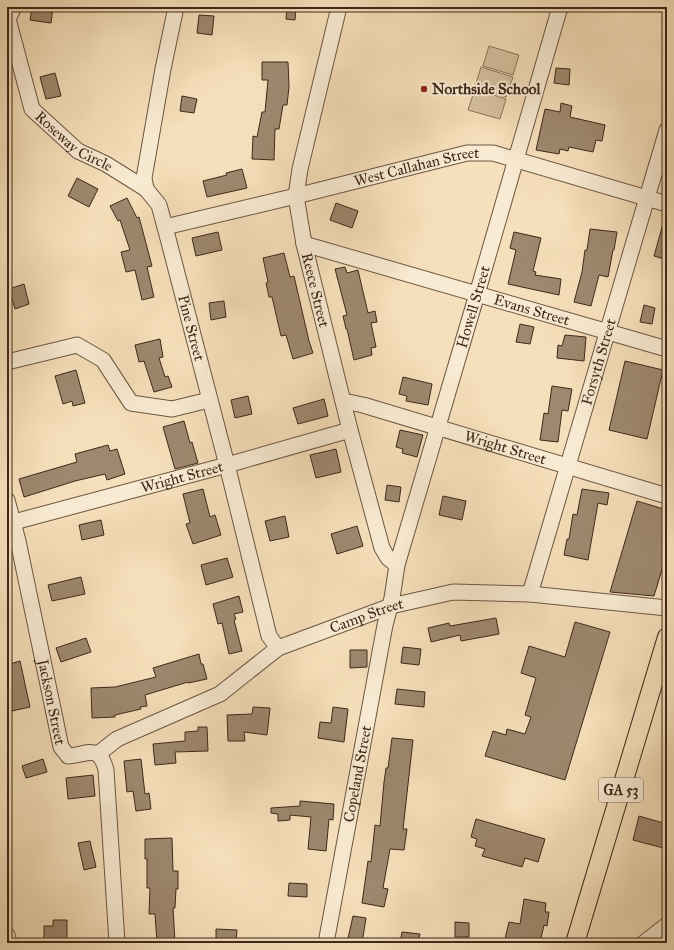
<svg xmlns="http://www.w3.org/2000/svg" width="674" height="950" viewBox="0 0 674 950" font-family="'IM FELL Great Primer',serif">
<style>
.green{fill:#d7c1a0;stroke:#8a745e}
.building{fill:#9e886e;stroke:#3e281b}
.lines{fill:none;stroke-linecap:round;stroke-linejoin:round}
.minor-casing{stroke:#6c5643;stroke-width:17}
.major-casing{stroke:#3e281b;stroke-width:20}
.minor{stroke:#f9ebd3;stroke-width:15}
.major{stroke:#f6e0bb;stroke-width:18}
.poi-dot{fill:#8f2418;stroke:#f9ebd3;stroke-width:1.5}
.labels{text-anchor:middle;stroke-width:4;stroke-linejoin:round;paint-order:stroke}
.shield{fill:#f9ebd3;stroke:#766252;stroke-width:1}
.shield-label{font-size:14px;font-weight:bold;fill:#3e281b}
.poi-label{font-size:15px;font-weight:bold;fill:#3e281b;stroke:#f9ebd3;text-anchor:start}
.street-label{font-size:15px;fill:#3e281b;stroke:#f9ebd3}
</style>
<rect width="100%" height="100%" fill="#f6e0bb"/>
<filter id="stains"><feTurbulence type="fractalNoise" baseFrequency=".005" numOctaves="4"/><feColorMatrix values="0 0 0 0 .2 0 0 0 0 .09 0 0 0 0 .02 0 0 0 .5 -.17"/></filter>
<radialGradient id="worn" r=".72"><stop offset=".6" stop-color="#630" stop-opacity="0"/><stop offset="1" stop-color="#630" stop-opacity=".3"/></radialGradient>
<g class="green">
<path d="M489 46 519 55 513 75 483 66Z"/>
<path d="M481 67 513 77 506 97 475 87Z"/>
<path d="M475 89 506 99 500 119 468 110Z"/>
</g>
<g class="building">
<path d="M32 7H53L51 23 30 20Z"/>
<path d="M287 7H296L295 20 286 19Z"/>
<path d="M199 15 214 16 212 35 197 33Z"/>
<path d="M262 62H288L289 87 287 105H283L279 129H275L274 160 252 159 253 136 257 137 262 112H265L268 80H262Z"/>
<path d="M556 68 570 69 569 85 554 83Z"/>
<path d="M55 73 61 96 46 99 40 77Z"/>
<path d="M182 96 197 99 194 113 180 111Z"/>
<path d="M561 103 572 106 570 117 605 125 602 141 596 140 593 152 569 147 568 151 560 149 559 154 536 150 545 109 560 112Z"/>
<path d="M242 169 247 188 207 197 203 181 227 175 226 173Z"/>
<path d="M77 178 98 189 89 207 68 196Z"/>
<path d="M127 198 137 218 139 217 152 266 147 267 154 297 142 300 135 270 126 272 121 252 130 250 120 220 118 221 110 206Z"/>
<path d="M336 203 358 211 352 228 330 220Z"/>
<path d="M664 220H667V260L654 256Z"/>
<path d="M590 229 617 232 614 250H613L608 277 599 275 591 306 574 302 582 272 585 250H587Z"/>
<path d="M218 232 222 250 196 256 192 238Z"/>
<path d="M514 232 541 238 533 271 536 272 535 275 561 279 559 295 508 284 516 250 510 248Z"/>
<path d="M284 253 290 277 294 276 309 341 313 353 293 359 286 335 281 336 272 297H269L266 283 268 282 263 258Z"/>
<path d="M345 267 347 273 358 270 368 313 375 311 377 322 371 323 376 347 371 348 372 355 354 360 347 329H346L343 316 347 315 335 269Z"/>
<path d="M24 284 29 304 15 309 9 289Z"/>
<path d="M224 301 226 317 211 320 209 303Z"/>
<path d="M644 305 655 308 652 324 640 322Z"/>
<path d="M520 324 534 327 530 344 516 342Z"/>
<path d="M565 335 586 337 584 361 557 358 558 345 562 346Z"/>
<path d="M160 339 163 357 159 358 165 377 168 376 172 387 154 392 144 361 139 362 135 345Z"/>
<path d="M625 361 663 370 647 439 609 430Z"/>
<path d="M76 370 85 403 73 406 72 401 63 404 55 376Z"/>
<path d="M403 377 432 384 428 405 406 401 407 396 399 394Z"/>
<path d="M552 386 572 389 568 411 562 410 558 442 540 440 544 413 548 414Z"/>
<path d="M248 396 252 414 235 418 231 400Z"/>
<path d="M324 399 328 416 298 424 293 408Z"/>
<path d="M184 421 190 443 192 442 198 463 175 469 163 427Z"/>
<path d="M400 430 423 435 417 457 402 453 403 449 396 447Z"/>
<path d="M108 445 110 451 117 449 125 474 107 480 105 474 75 481 24 497 19 479 77 462 75 454Z"/>
<path d="M336 449 341 472 316 478 310 455Z"/>
<path d="M387 485 401 487 399 502 385 500Z"/>
<path d="M203 489 210 517 215 515 221 535 193 544 186 524 190 523 183 494Z"/>
<path d="M582 489 609 493 607 505 598 503 588 560 564 555 567 539H569L573 514 577 515Z"/>
<path d="M443 496 466 501 462 520 439 515Z"/>
<path d="M637 501 667 510V553L654 596 610 592Z"/>
<path d="M285 516 289 537 270 541 265 521Z"/>
<path d="M101 520 104 535 82 540 79 525Z"/>
<path d="M357 526 363 546 337 554 331 534Z"/>
<path d="M227 558 233 577 206 585 201 565Z"/>
<path d="M81 577 85 594 52 601 48 585Z"/>
<path d="M239 596 243 612 234 614 236 619 234 620 242 651 229 654 222 623 218 624 213 604Z"/>
<path d="M496 618 499 634 461 641 460 635 431 642 428 628 449 623 450 626Z"/>
<path d="M575 622 610 632 565 780 485 756 493 731 506 735 507 729 525 734 531 717 525 715 536 678 521 673 529 646 565 657Z"/>
<path d="M86 638 91 652 61 662 56 648Z"/>
<path d="M403 647 421 649 419 665 401 663Z"/>
<path d="M350 650H367V667L350 668Z"/>
<path d="M199 654 201 664H203L207 679 188 683V682L145 695 147 706 140 707 141 709 115 715V717L92 718 91 688 115 687 156 677 153 668Z"/>
<path d="M20 661 30 707 12 711 7 686V665Z"/>
<path d="M397 689 425 692 424 707 395 704Z"/>
<path d="M253 707 270 708 267 735 244 732 245 741H228L227 715 252 714Z"/>
<path d="M333 707 348 709 344 742 318 738 320 722 331 723Z"/>
<path d="M198 727H207L208 751 175 752 176 763 155 765 153 744 185 741V732L198 731Z"/>
<path d="M392 738 413 740 403 829H407L404 850 390 849 383 888 388 889 384 907 362 903 368 861 371 862 375 825 380 826 384 782 386 768H388Z"/>
<path d="M43 759 47 772 26 778 22 766Z"/>
<path d="M141 759 145 794 149 793 151 809 136 811 133 791 127 792 124 761Z"/>
<path d="M93 775 95 796 68 799 66 778Z"/>
<path d="M300 801 334 804 333 820 329 819 326 851 308 849 311 817 290 815V820L278 821V814L271 813V808L300 806Z"/>
<path d="M639 816 667 824V849L633 840Z"/>
<path d="M476 819 545 839 538 862 525 858 522 867 482 856 485 849 475 846 477 839 471 837Z"/>
<path d="M172 838 173 871H178V889H176L175 908H173L175 943H157L155 914H149L150 888H147V859H145V839Z"/>
<path d="M90 841 96 867 84 870 78 843Z"/>
<path d="M289 883 307 884V897L288 896Z"/>
<path d="M524 899 546 903 545 912H549L547 926 544 925 540 943H504L509 922 520 924Z"/>
<path d="M353 916 366 918 362 943H347Z"/>
<path d="M53 920H67V943H44V926H53Z"/>
<path d="M455 922 469 923V937H455Z"/>
<path d="M216 929 237 930 236 943H216Z"/>
<path d="M402 932 420 934 418 943H400Z"/>
</g>
<g class="lines">
<g class="minor-casing">
<g id="minor">
<path id="s1" d="M14 7 8 19 32 109 78 151 106 164 146 189"/>
<path id="s2" d="M176 7 163 69 144 178 146 189 159 205 165 227 227 465 269 636 278 648"/>
<path id="s3" d="M339 7 300 169 296 196 304 244 350 430 382 548 388 558 397 565"/>
<path id="s4" d="M165 227 296 196 467 153H493L667 204"/>
<path id="s5" d="M304 244 667 349"/>
<path d="M7 362 77 345 103 360 131 403 172 409 209 400"/>
<path id="s6" d="M343 401 363 405 667 496"/>
<path id="s7" d="M7 500 18 541 61 747 68 756C87 755 99 743 106 770L117 943"/>
<path id="s8" d="M14 522 227 465 350 430"/>
<path id="s9" d="M530 594 667 130"/>
<path id="s10" d="M98 754 117 739 220 694 278 648 391 606 453 592 530 594 667 608"/>
<path d="M7 935 9 943"/>
<path id="s11" d="M326 943 385 625 392 598 397 565 477 294 560 7"/>
<path d="M644 943 667 925"/>
</g>
</g>
<g class="major-casing">
<path id="major" d="M575 943 667 637"/>
</g>
<use href="#minor" class="minor"/>
<use href="#major" class="major"/>
</g>
<circle class="poi-dot" cx="424" cy="89" r="4"/>
<g class="labels">
<rect class="shield" x="599" y="778" width="44" height="24" rx="3"/>
<g class="shield-label">
<text x="621" y="795">GA 53</text>
</g>
<g class="poi-label">
<text x="432" y="94">Northside School</text>
</g>
<g class="street-label">
<text dy="5" stroke="none"><textPath href="#s1" startOffset="160">Roseway Circle</textPath></text>
<text dy="5" stroke="none"><textPath href="#s4" startOffset="259">West Callahan Street</textPath></text>
<text dy="5" stroke="none"><textPath href="#s3" startOffset="290">Reece Street</textPath></text>
<text dy="5" stroke="none"><textPath href="#s11" startOffset="654">Howell Street</textPath></text>
<text dy="5" stroke="none"><textPath href="#s5" startOffset="237">Evans Street</textPath></text>
<text dy="5" stroke="none"><textPath href="#s2" startOffset="333">Pine Street</textPath></text>
<text dy="5" stroke="none"><textPath href="#s9" startOffset="242">Forsyth Street</textPath></text>
<text dy="5" stroke="none"><textPath href="#s6" startOffset="169">Wright Street</textPath></text>
<text dy="5" stroke="none"><textPath href="#s8" startOffset="174">Wright Street</textPath></text>
<text dy="5" stroke="none"><textPath href="#s10" startOffset="305">Camp Street</textPath></text>
<text dy="5" stroke="none"><textPath href="#s7" startOffset="207">Jackson Street</textPath></text>
<text dy="5" stroke="none"><textPath href="#s11" startOffset="172">Copeland Street</textPath></text>
</g>
</g>
<rect width="674" height="950" fill="none" stroke="#f6e0bb" stroke-width="24"/>
<rect x="8" y="8" width="658" height="934" fill="none" stroke="#3e281b" stroke-width="2"/>
<rect x="12" y="12" width="650" height="926" fill="none" stroke="#3e281b"/>
<rect width="100%" height="100%" filter="url(#stains)"/>
<rect width="100%" height="100%" fill="url(#worn)"/>
</svg>
